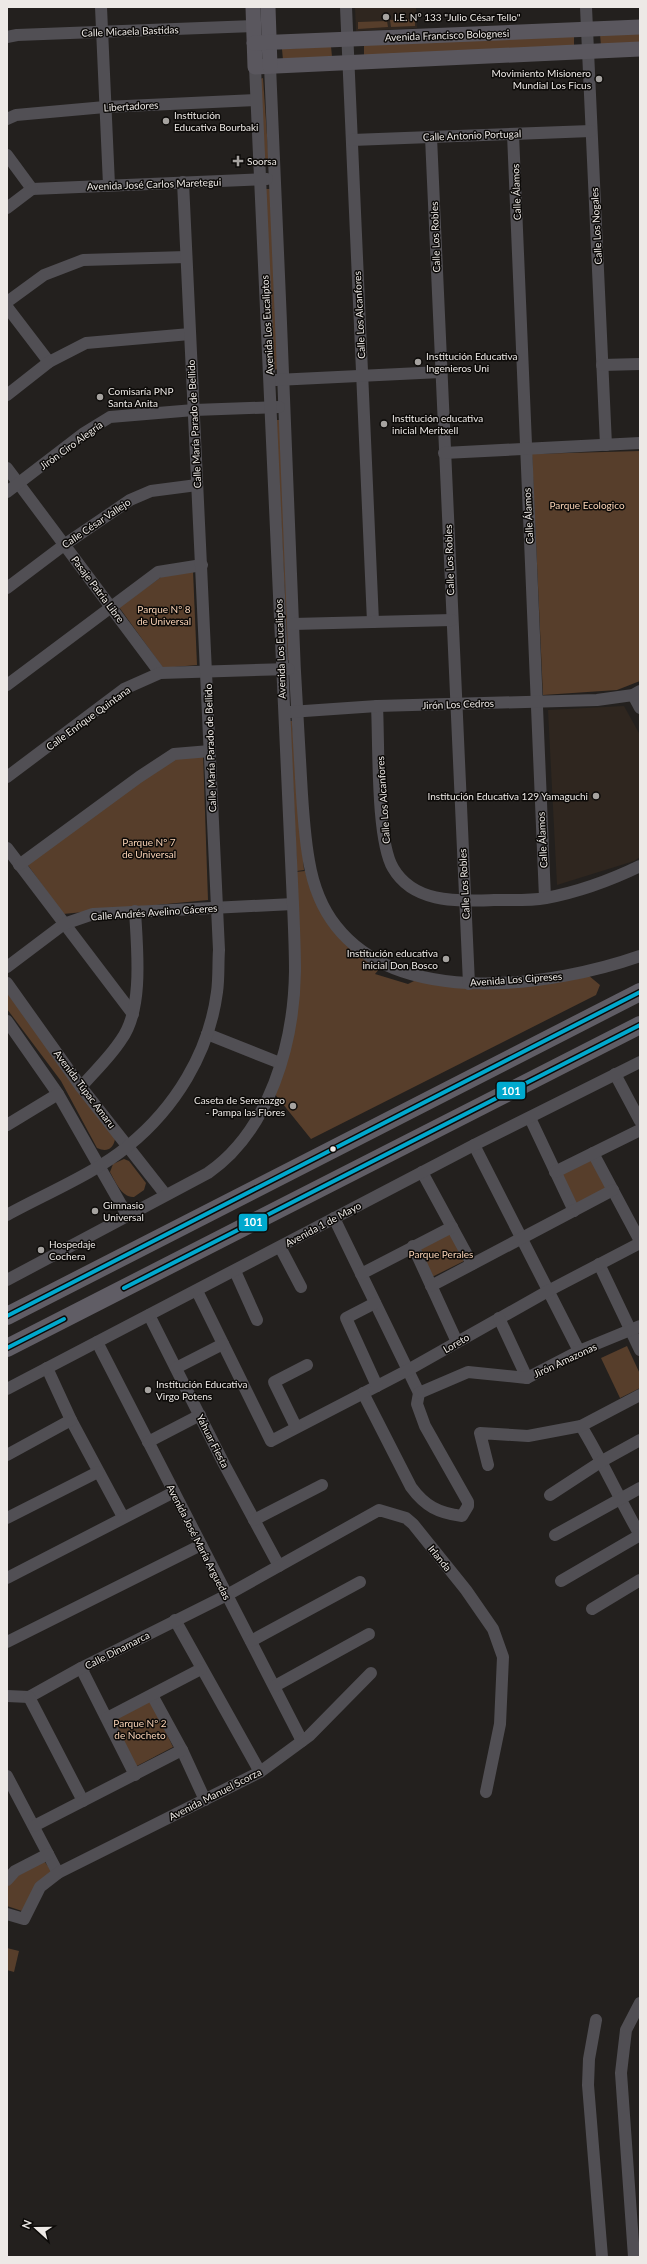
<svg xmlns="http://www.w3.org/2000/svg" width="647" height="2264" viewBox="0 0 647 2264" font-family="Lato,sans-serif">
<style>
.built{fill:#2f261f}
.green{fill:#573e2b}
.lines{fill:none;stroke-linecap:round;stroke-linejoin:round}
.minor{stroke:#514f54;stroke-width:12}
.major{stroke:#5a575e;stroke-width:15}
.highway{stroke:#605d65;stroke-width:18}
.bus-1-casing{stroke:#0c0a08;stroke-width:7}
.bus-1{stroke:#00a9ce;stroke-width:4}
.poi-dot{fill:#a6a3a0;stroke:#0c0a08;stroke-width:1.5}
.bus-dot{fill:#ede9e6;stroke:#0c0a08;stroke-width:1.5}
.labels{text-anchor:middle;stroke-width:3;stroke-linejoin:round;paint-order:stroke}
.poi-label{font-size:10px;fill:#ede9e6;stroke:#0c0a08;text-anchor:start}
.street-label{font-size:10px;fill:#ede9e6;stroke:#0c0a08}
.park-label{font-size:10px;fill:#fbd4b7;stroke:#0c0a08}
.line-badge{stroke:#0c0a08;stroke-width:1.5}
.badge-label{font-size:11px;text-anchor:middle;font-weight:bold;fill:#fff}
</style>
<rect width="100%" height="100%" fill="#23201e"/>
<g class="built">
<path d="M355 7H416L417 28 356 31Z"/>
<path d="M624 706 640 735V857L634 861 557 885 548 710Z"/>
</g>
<g class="green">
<path d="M415 19V26L391 27 390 20Z"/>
<path d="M387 21 388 27 358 29V22Z"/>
<path d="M640 32V44L601 46 600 34Z"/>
<path d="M574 35V47L364 56V45Z"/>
<path d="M331 46 332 57 283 60 282 49Z"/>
<path d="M263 78 269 164H264L260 79Z"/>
<path d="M265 189H270L279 369 273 370Z"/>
<path d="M276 420H280L291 660H288Z"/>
<path d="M640 451V681L617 690 543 695 532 454Z"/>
<path d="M193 571 197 665 163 668 119 607 164 575Z"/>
<path d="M290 721H292L304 870 297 871Z"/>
<path d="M203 753 208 900 63 914 27 864 179 754Z"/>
<path d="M305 871 314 899 350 947 380 968 375 974 408 984 416 980 588 975 600 985 596 995 311 1139 274 1093 295 1029V872Z"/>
<path d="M7 990 115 1139C113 1150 106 1152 97 1148L61 1081 7 1009Z"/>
<path d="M593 1158 609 1187 573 1205 559 1175Z"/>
<path d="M124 1159 129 1161 146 1183 144 1190 134 1197C122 1198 115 1181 110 1172L113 1164Z"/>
<path d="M450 1231 464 1261 432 1277 417 1247Z"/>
<path d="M627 1346 640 1374V1388L620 1398 601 1358Z"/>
<path d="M149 1698 173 1747 135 1767 110 1719Z"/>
<path d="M44 1861 52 1871 22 1911 7 1906V1887L10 1880Z"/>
<path d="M7 1948 19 1951 14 1972 7 1970Z"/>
</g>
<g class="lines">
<g class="minor">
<path d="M101 7 109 185"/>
<path d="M346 7 373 622"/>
<path d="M586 7 606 445"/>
<path d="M7 37 17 35 254 26"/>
<path d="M270 66C278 235 284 405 291 574 293 636 296 698 300 760 302 793 303 828 309 861 313 885 321 907 336 926 401 1009 554 986 640 956"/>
<path d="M7 119 16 115 105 107 256 100"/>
<path d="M513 134 545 898"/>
<path d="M431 137 469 984"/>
<path d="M352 140 591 131"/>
<path d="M7 155 32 189"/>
<path d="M32 189 267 179"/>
<path d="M7 208 32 189"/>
<path d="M7 302 44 275 83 260 186 257"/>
<path d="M7 307 49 362"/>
<path d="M602 365 640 364"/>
<path d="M276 380 441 372"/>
<path d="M7 395 49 362 86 343 190 334"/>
<path d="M444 453 640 443"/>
<path d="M7 468 160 673"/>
<path d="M7 492 84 433 110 417 194 410 279 407"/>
<path d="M7 588 64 545 130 500 151 491 197 485"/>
<path d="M293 624 452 620"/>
<path d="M7 685 158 572 202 565"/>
<path d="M633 695 640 708"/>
<path d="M377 706C379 743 376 839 393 868 414 904 458 901 494 900 511 900 529 901 546 898 578 892 611 880 640 866"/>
<path d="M290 712 377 706 597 700 633 695 640 691"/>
<path d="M7 777 124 689 160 673 289 669"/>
<path d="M7 848 133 1014"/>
<path d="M19 865 139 777 174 754 210 751"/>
<path d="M7 967 64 924 93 914 293 904"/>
<path d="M7 983 81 1087 165 1194"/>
<path d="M7 1021 58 1094 127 1215"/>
<path d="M207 1034 280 1063"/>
<path d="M615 1074 640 1121"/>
<path d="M81 1087C94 1072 110 1057 121 1040 144 1009 137 948 135 911"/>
<path d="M530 1118 574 1211"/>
<path d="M7 1125 58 1094"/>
<path d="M474 1145 579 1351"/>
<path d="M593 1153 640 1241"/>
<path d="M422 1172 472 1264"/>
<path d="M555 1172 640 1130"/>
<path d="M7 1215C45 1194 96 1173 128 1146 175 1108 209 1053 217 992 219 978 218 964 219 950L183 182"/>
<path d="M334 1218 419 1393"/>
<path d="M413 1246 457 1342"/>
<path d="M280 1247 301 1287"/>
<path d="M599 1264 640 1350"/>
<path d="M235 1271 257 1320"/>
<path d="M361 1274 452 1227"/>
<path d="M7 1280 208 1173C270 1130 294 1043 295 971 295 949 294 927 293 904L255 67"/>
<path d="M431 1286 613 1190"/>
<path d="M197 1291 271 1441 408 1370 548 1291 640 1243"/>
<path d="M375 1303 346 1318 377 1386"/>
<path d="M149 1315 224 1464 279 1566"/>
<path d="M499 1318 527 1378"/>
<path d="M97 1342 302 1741"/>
<path d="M47 1368 71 1420 123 1517"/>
<path d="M176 1368 223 1344"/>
<path d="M7 1389 474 1145 640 1062"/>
<path d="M363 1393 411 1487C425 1506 438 1513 462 1516L468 1506V1502L425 1426 417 1404 419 1393"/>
<path d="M419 1393 468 1372 527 1378 579 1351 640 1326"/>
<path d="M581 1426C603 1462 619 1499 640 1535"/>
<path d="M296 1427 274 1382 307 1365"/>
<path d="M148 1442 200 1415"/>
<path d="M7 1455 71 1420"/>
<path d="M488 1465 480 1433 528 1436 581 1426 640 1395"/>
<path d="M550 1495 602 1461 640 1440"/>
<path d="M7 1518 98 1472"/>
<path d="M254 1520 322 1485"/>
<path d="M555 1535 640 1488"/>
<path d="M7 1578 174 1492"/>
<path d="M561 1581 640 1535"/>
<path d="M592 1609 640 1580"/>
<path d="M175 1620 260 1772"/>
<path d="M251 1641 360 1582"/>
<path d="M7 1642 201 1545"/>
<path d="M81 1668 135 1775"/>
<path d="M275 1686 369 1634"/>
<path d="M152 1695 182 1750 205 1800"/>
<path d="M7 1696 29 1697 81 1668 227 1595 379 1510 406 1518 413 1524 466 1590 493 1629 503 1657 500 1724 486 1792"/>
<path d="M29 1697 83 1801"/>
<path d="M107 1718 201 1669"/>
<path d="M7 1776 58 1873"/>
<path d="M34 1826 182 1750"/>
<path d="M7 1880 15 1871 48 1854"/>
<path d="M7 1914 24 1919 40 1887 58 1873 260 1772 309 1736 371 1673"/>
<path d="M596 2020 589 2059 588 2085 602 2257"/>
<path d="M634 2257 621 2073 626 2030 640 2003"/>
</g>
<g class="major">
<path d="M253 7 255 67 640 49"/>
<path d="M268 7 270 66"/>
<path d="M254 43 640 27"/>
</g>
<g class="highway">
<path d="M7 1316 640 992"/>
<path d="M7 1348 640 1025"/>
</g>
<g class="bus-1-casing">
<g id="bus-1">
<path d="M124 1288 640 1025"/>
<path d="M7 1316 640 992"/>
<path d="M7 1348 64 1319"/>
</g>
</g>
<use href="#bus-1" class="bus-1"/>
</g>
<g class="poi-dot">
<circle cx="386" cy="17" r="4"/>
<circle cx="599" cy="79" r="4"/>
<circle cx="166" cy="121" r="4"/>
<path d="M236 155h4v4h4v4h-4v4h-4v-4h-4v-4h4z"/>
<circle cx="418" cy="362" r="4"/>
<circle cx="100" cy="397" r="4"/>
<circle cx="384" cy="424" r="4"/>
<circle cx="596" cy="796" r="4"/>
<circle cx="446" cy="959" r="4"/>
<circle cx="293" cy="1106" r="4"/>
<circle cx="95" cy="1211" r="4"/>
<circle cx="41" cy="1250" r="4"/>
<circle cx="148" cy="1390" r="4"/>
</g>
<circle class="bus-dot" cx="333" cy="1149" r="3.5"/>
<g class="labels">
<g class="poi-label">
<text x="394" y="21">I.E. N° 133 "Julio César Tello"</text>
<text x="591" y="77" text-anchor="end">Movimiento Misionero<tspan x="591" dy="12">Mundial Los Ficus</tspan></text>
<text x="174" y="119">Institución<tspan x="174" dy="12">Educativa Bourbaki</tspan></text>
<text x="247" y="165">Soorsa</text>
<text x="426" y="360">Institución Educativa<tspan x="426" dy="12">Ingenieros Uni</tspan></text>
<text x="108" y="395">Comisaría PNP<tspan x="108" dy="12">Santa Anita</tspan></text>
<text x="392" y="422">Institución educativa<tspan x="392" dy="12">inicial Meritxell</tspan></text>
<text x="588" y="800" text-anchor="end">Institución Educativa 129 Yamaguchi</text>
<text x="438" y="957" text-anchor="end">Institución educativa<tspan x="438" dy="12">inicial Don Bosco</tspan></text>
<text x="285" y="1104" text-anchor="end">Caseta de Serenazgo<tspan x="285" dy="12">- Pampa las Flores</tspan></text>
<text x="103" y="1209">Gimnasio<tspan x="103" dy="12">Universal</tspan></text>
<text x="49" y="1248">Hospedaje<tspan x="49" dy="12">Cochera</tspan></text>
<text x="156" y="1388">Institución Educativa<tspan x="156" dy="12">Virgo Potens</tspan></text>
</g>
<g class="street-label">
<text transform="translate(130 31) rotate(-2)" y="4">Calle Micaela Bastidas</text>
<text transform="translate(447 35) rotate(-2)" y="4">Avenida Francisco Bolognesi</text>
<text transform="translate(131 106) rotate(-3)" y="4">Libertadores</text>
<text transform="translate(472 135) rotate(-2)" y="4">Calle Antonio Portugal</text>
<text transform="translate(154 184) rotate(-2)" y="4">Avenida José Carlos Maretegui</text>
<text transform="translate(516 192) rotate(-92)" y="4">Calle Álamos</text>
<text transform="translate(596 226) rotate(-93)" y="4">Calle Los Nogales</text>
<text transform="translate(435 237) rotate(-92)" y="4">Calle Los Robles</text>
<text transform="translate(359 315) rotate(-93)" y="4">Calle Los Alcanfores</text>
<text transform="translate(267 325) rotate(-93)" y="4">Avenida Los Eucaliptos</text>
<text transform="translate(194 424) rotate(-93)" y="4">Calle María Parado de Bellido</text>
<text transform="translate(71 445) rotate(-36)" y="4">Jirón Ciro Alegría</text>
<text transform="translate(528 516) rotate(-93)" y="4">Calle Álamos</text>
<text transform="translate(96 523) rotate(-34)" y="4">Calle César Vallejo</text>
<text transform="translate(449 560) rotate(-92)" y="4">Calle Los Robles</text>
<text transform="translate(98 589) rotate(53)" y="4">Pasaje Patria Libre</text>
<text transform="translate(280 649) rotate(-92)" y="4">Avenida Los Eucaliptos</text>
<text transform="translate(458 704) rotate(-2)" y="4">Jirón Los Cedros</text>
<text transform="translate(88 718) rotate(-36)" y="4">Calle Enrique Quintana</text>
<text transform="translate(210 748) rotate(-92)" y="4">Calle María Parado de Bellido</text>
<text transform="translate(383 800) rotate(-94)" y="4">Calle Los Alcanfores</text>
<text transform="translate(542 840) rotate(-93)" y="4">Calle Álamos</text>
<text transform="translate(464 884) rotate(-93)" y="4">Calle Los Robles</text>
<text transform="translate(154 912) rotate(-4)" y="4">Calle Andrés Avelino Cáceres</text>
<text transform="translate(516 979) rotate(-4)" y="4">Avenida Los Cipreses</text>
<text transform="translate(85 1089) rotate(53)" y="4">Avenida Túpac Amaru</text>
<text transform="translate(323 1224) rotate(-28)" y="4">Avenida 1 de Mayo</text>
<text transform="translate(456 1343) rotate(-30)" y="4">Loreto</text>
<text transform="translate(565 1360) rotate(-25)" y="4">Jirón Amazonas</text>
<text transform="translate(213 1441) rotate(63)" y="4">Yahuar Fiesta</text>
<text transform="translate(199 1542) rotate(63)" y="4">Avenida José María Arguedas</text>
<text transform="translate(440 1558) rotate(51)" y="4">Irlanda</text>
<text transform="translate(117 1650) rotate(-27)" y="4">Calle Dinamarca</text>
<text transform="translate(215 1794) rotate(-27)" y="4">Avenida Manuel Scorza</text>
</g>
<g class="park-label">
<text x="587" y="509">Parque Ecologico</text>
<text x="164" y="613">Parque Nº 8<tspan x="164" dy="12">de Universal</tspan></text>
<text x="149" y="846">Parque Nº 7<tspan x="149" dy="12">de Universal</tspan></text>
<text x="441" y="1258">Parque Perales</text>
<text x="140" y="1727">Parque Nº 2<tspan x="140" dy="12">de Nocheto</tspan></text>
</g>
</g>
<g class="line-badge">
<rect x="496" y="1081" width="30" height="19" rx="4" fill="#00a9ce"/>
<rect x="238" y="1213" width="30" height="19" rx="4" fill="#00a9ce"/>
</g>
<g class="badge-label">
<text x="511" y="1095">101</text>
<text x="253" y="1226">101</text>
</g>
<rect width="647" height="2264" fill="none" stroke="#ede9e6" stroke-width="16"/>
<g transform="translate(36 2228) rotate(291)" stroke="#0c0a08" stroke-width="3" paint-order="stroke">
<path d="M0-3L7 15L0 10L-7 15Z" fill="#ede9e6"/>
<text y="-6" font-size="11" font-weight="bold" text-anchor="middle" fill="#ede9e6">N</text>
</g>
</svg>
